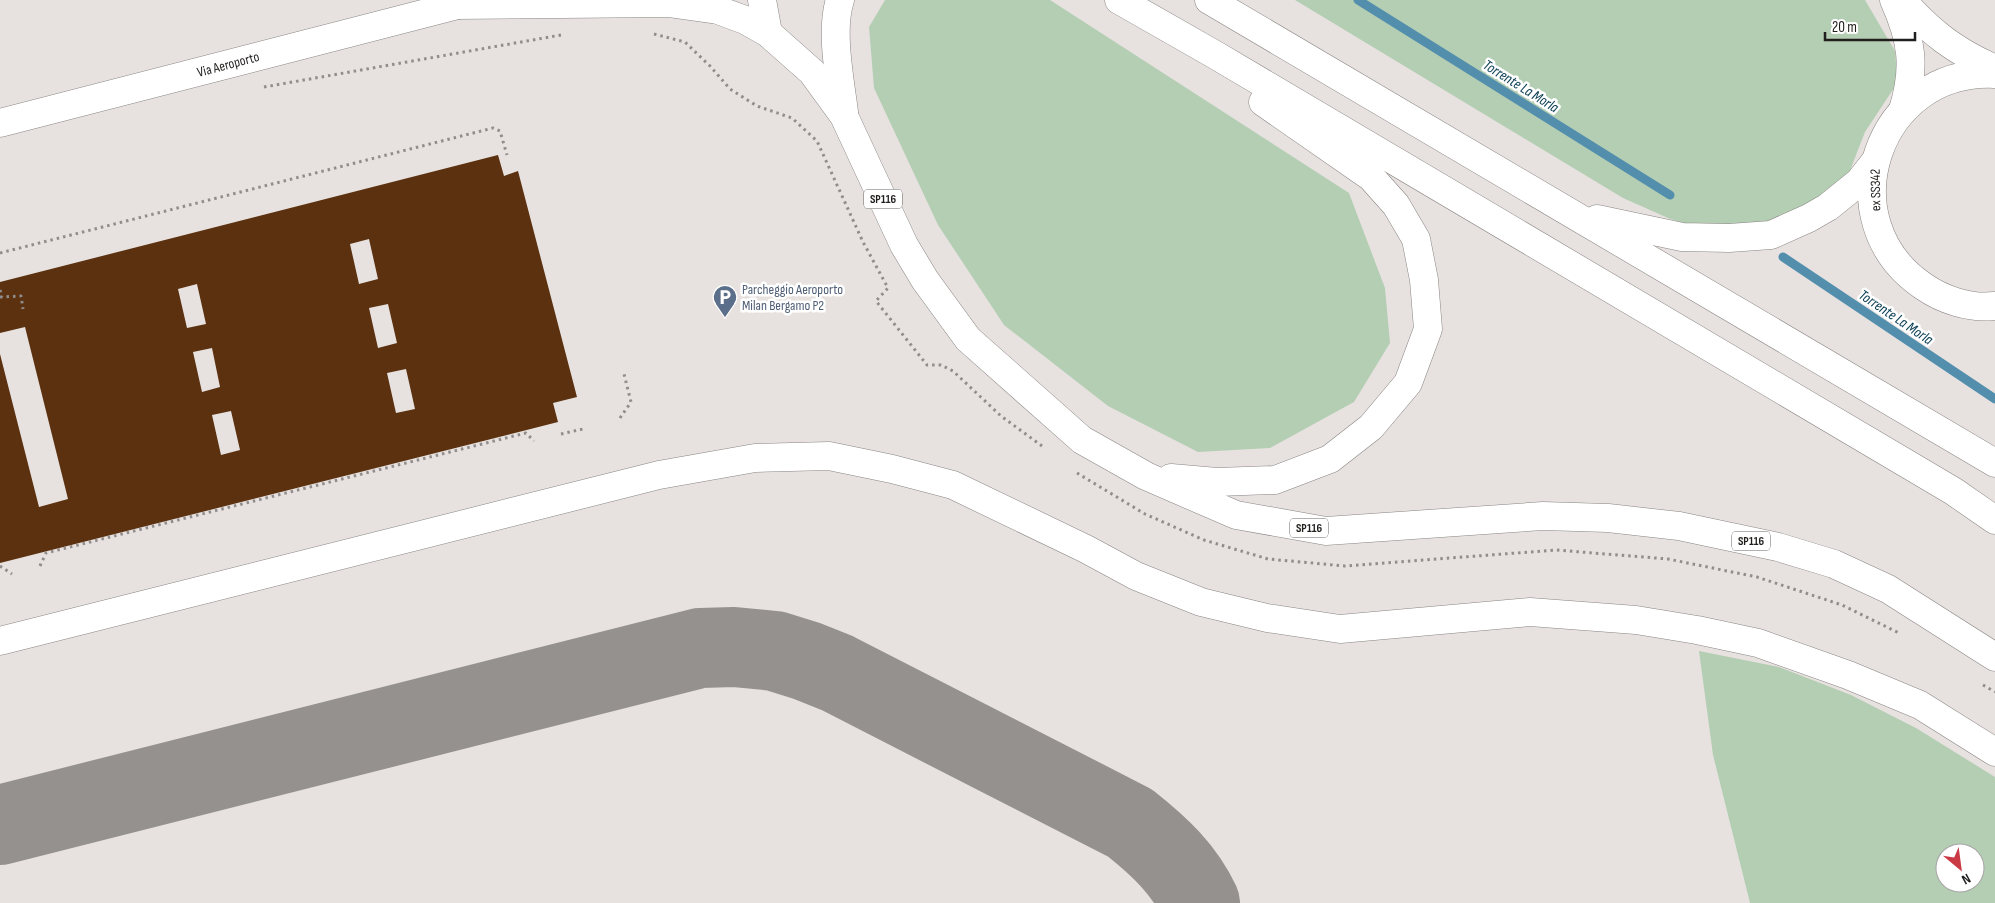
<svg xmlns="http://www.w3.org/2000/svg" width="1995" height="903" viewBox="0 0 1995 903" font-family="'Sofia Sans Condensed',sans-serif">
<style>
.green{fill:#b4ceb3;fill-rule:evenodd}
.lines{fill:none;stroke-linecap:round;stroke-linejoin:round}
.stream{stroke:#538fac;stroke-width:9}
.taxiway{stroke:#94918f;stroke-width:80}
.building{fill:#5b310f;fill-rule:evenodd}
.minor-casing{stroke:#898583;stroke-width:29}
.major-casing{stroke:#898583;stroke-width:29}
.highway-casing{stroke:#898583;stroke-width:29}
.path{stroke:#918d8c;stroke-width:3;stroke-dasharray:2.5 4;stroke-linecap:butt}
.minor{stroke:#fff;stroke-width:28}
.major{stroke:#fff;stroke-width:28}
.highway{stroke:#fff;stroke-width:28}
.labels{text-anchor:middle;stroke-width:5;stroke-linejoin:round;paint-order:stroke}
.shield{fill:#fff;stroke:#646262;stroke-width:1}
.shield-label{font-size:12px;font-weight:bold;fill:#211f1e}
.street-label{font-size:14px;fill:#211f1e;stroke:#fff}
.service-label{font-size:14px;fill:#4e5e75;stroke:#fff;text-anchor:start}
.water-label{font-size:15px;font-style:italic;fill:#0f4258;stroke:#fff}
</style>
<rect width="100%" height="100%" fill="#e7e2e0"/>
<g class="green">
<path d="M885 0H1050L1349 193 1385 288 1390 343 1354 402 1270 448 1198 452 1108 406 1004 325 938 225 874 88 869 27Z"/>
<path d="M1295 0H1865L1895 51 1897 74 1894 88 1865 132 1849 173 1820 198 1774 220 1739 228 1701 229 1668 218 1623 198Z"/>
<path d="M1699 651 1779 667 1851 695 1916 728 1995 777V903H1750L1713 755ZM1945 853H1975V883H1945Z"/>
</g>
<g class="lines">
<g class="stream">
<path d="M1358 0 1670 195"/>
<path d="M1783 257 1995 399"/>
</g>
<path class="taxiway" d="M0 825 700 648 734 647 775 651 807 661 837 673 1130 823C1159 846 1184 869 1200 903"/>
</g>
<path class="building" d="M498 155 504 176 518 171 577 397 553 403 558 422 0 563V354L39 507 68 499 25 327 0 333V282ZM369 239 378 279 359 284 350 244ZM197 284 206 324 187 328 178 289ZM388 304 397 343 378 348 369 308ZM212 348 220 387 202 392 193 352ZM406 369 415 409 396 413 387 373ZM231 411 240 450 221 455 212 415Z"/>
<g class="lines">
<g class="minor-casing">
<path id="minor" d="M0 641 659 475 755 458 829 456 892 469 953 485 1086 549 1136 576 1201 602 1267 618 1340 629 1530 612 1636 620 1697 630 1758 643 1848 675 1920 705 1995 752"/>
</g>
<g class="major-casing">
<g id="major">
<path d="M1894 0C1912 40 1916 67 1903 110"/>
<path d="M1902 0C1931 33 1955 51 1995 69"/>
<path d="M1995 74C1877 68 1826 220 1923 286 1943 300 1970 309 1995 306"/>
<path d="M0 123 477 0"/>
</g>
</g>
<g class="highway-casing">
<g id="highway">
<path d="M762 0 768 33"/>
<path d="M840 0C830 30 840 80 844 112"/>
<path d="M1119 0 1212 53 1953 491 1995 520"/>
<path d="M1209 0 1995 463"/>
<path d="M455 5 668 3 718 10 745 20 768 33 812 72 844 116 904 245 925 280 968 339 1082 440 1146 476 1236 515 1326 531 1543 516 1608 518 1679 526 1778 547 1834 564 1888 589 1995 657"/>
<path d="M1597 219 1682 237 1729 238 1771 235 1809 218 1828 207 1859 182 1874 163"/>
<path d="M1171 478 1217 482 1275 480 1330 459 1371 427 1408 383 1428 329 1424 280 1416 239 1396 205 1371 177 1263 102"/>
</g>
</g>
<g class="path">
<path d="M654 34 685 42 710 66 730 89 757 106 792 118 817 141 863 242 888 288 876 301 927 365H941L953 371 1001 416 1042 446"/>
<path d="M264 87 561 35"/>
<path d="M0 253 493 128 500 131 507 155"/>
<path d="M0 290 2 297"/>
<path d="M0 297 21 296 23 309"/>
<path d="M620 418 631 402 624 374"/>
<path d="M561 434 583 429"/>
<path d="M1077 473 1145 514 1204 540 1268 559 1345 566 1556 550 1668 559 1757 577 1842 605 1901 634"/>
<path d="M0 566 12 574"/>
<path d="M40 566 46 553 526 433 534 441"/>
<path d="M1983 685 1995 692"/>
</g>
<use href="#minor" class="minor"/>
<use href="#major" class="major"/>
<use href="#highway" class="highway"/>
</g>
<defs>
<g id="parking-pin" transform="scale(1.25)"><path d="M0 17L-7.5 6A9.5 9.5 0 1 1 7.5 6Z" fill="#5c6f8a" stroke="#fff"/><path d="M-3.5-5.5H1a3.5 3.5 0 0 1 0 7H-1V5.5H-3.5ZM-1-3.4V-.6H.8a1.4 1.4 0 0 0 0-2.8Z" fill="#fff"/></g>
</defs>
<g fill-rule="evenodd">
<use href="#parking-pin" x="725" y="297"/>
</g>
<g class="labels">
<g class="shield">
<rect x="864" y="189.5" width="38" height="19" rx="4"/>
<rect x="1290" y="518.5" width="38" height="19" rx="4"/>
<rect x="1732" y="531.5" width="38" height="19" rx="4"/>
</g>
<g class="shield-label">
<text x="883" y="203">SP116</text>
<text x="1309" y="532">SP116</text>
<text x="1751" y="545">SP116</text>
</g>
<g class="street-label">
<text transform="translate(228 64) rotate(-15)" y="5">Via Aeroporto</text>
<text transform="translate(1875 190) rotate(-91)" y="5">ex SS342</text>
</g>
<g class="service-label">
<text x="742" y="294">Parcheggio Aeroporto<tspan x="742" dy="16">Milan Bergamo P2</tspan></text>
</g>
<g class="water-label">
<text transform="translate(1521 86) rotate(32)" y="5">Torrente La Morla</text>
<text transform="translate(1896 317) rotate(34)" y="5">Torrente La Morla</text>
</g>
</g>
<g transform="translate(1960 868) rotate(151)"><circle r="24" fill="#ffffff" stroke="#a6a5a5"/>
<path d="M0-4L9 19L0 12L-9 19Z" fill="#ca3a44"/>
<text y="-8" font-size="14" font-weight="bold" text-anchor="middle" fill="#211f1e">N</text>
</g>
<path d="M1825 32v8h90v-8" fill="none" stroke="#211f1e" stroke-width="2.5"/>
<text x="1832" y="32" font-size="15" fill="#211f1e" stroke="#ffffff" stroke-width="4" paint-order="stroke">20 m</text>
</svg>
